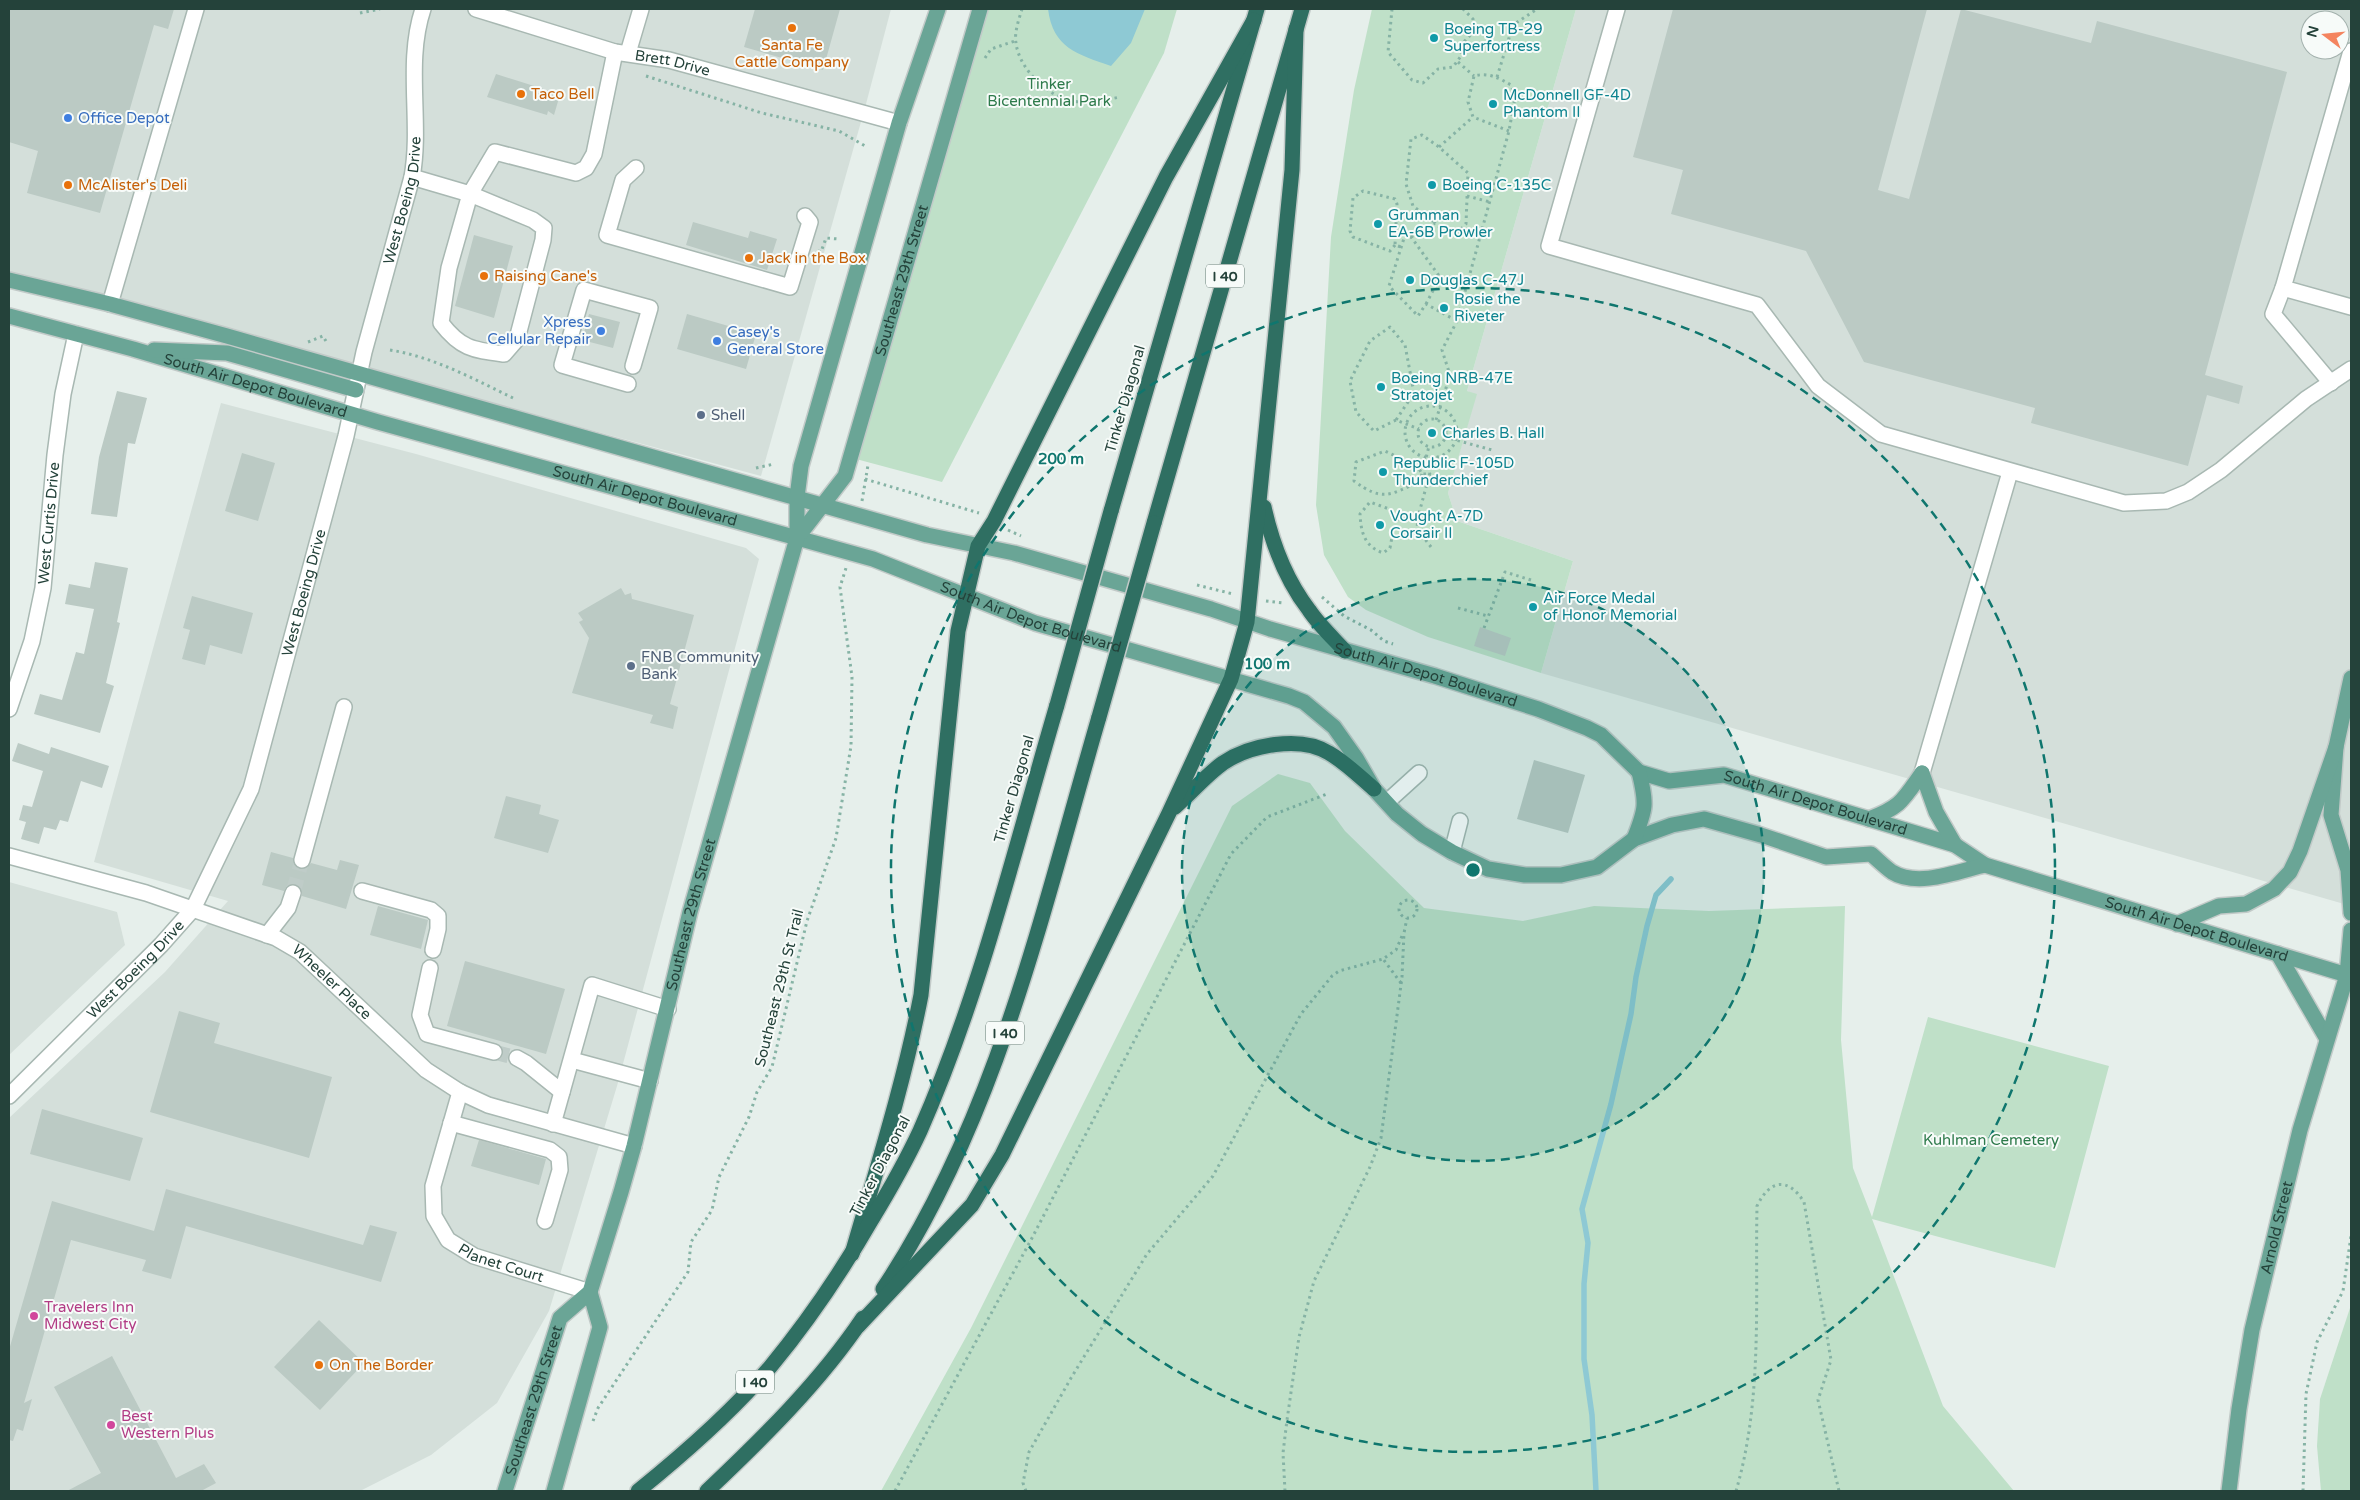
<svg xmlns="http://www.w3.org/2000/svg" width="2360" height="1500" viewBox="0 0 2360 1500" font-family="'Varela Round',sans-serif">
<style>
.built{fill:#d4dfda;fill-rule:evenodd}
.green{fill:#bfe0c8}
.water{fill:#8ec9d4}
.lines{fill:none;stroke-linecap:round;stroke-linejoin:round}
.stream{stroke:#8ec9d4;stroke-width:5.5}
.building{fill:#bbcac4}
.minor-tunnel{stroke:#bfccc8;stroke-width:15;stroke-dasharray:15 8;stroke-linecap:butt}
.minor-casing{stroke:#a8b8b2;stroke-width:18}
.major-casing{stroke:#c2cac8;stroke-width:18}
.highway-casing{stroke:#c2cac8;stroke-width:18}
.path{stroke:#86b3a5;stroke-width:3;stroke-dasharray:2.5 4;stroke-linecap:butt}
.minor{stroke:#fff;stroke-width:15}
.major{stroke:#6aa596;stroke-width:15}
.highway{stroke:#2f6f62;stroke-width:15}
.highway-bridge-casing{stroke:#c2cac8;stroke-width:18;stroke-linecap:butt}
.highway-bridge{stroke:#2f6f62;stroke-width:15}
.ring{fill:none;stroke:#0f766e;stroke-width:2.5;stroke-dasharray:9 6}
.food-dot{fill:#e8710a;stroke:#f7fbf9;stroke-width:2}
.culture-dot{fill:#0f9aa8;stroke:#f7fbf9;stroke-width:2}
.shop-dot{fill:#3f7fe0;stroke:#f7fbf9;stroke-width:2}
.service-dot{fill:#5c6f8a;stroke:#f7fbf9;stroke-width:2}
.hotel-dot{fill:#d1479c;stroke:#f7fbf9;stroke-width:2}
.labels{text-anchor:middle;stroke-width:4;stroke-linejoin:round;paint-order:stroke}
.shield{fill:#f7fbf9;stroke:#637a73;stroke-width:1}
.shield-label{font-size:14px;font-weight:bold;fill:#24423a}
.culture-label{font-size:15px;fill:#0d838f;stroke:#f7fbf9;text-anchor:start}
.food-label{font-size:15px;fill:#c56008;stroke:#f7fbf9;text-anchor:start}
.street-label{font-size:15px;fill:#24423a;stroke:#f7fbf9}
.park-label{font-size:15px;fill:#2d7a4b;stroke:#f7fbf9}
.shop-label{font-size:15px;fill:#366cbe;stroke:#f7fbf9;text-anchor:start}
.service-label{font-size:15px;fill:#4e5e75;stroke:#f7fbf9;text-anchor:start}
.hotel-label{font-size:15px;fill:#b23c85;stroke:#f7fbf9;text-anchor:start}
.centre{fill:#0f766e;stroke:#f7fbf9;stroke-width:2.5}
.ring-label{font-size:15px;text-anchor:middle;font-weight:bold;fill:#0f766e;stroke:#f7fbf9;stroke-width:4;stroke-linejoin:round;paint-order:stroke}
</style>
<rect width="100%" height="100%" fill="#e6efeb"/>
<g class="built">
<path d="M9 9H891L866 104 761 476 9 273Z"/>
<path d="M1576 9H2351V906L1541 673 1573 561 1457 521 1448 493 1476 395 1467 391ZM2310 20H2340V50H2310Z"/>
<path d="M221 403 416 454 746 548 759 559 617 1086 549 1311 497 1403 431 1455 360 1491H9V1118L165 972 228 901 94 862Z"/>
<path d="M9 882 117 912 125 945 9 1055Z"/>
</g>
<g class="green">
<path d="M986 9H1177L1164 53 942 482 856 459Z"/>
<path d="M1372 9H1576L1467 391 1477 394 1448 493 1457 521 1573 561 1541 673 1428 637 1366 610 1348 597 1324 555 1316 505 1331 237 1354 90Z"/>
<path d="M1278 774 1310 783 1345 831 1424 908 1523 921 1594 906 1709 911 1845 906 1841 1040 1853 1168 1872 1217 1928 1017 2109 1066 2055 1268 1872 1219 1943 1406 2014 1491H881L971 1328 1232 806Z"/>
<path d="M2351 1305V1491H2321L2317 1446 2320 1399Z"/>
</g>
<path class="water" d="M1048 9H1145L1131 43 1111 66C1077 54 1053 48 1048 9Z"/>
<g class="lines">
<path class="stream" d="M1596 1491 1592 1415 1584 1359V1284L1588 1243 1582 1209 1611 1104 1631 1014 1636 977 1647 926 1656 895 1671 879"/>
</g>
<g class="building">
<path d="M9 9H174L168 29 154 25 100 213 27 193 38 151 9 142Z"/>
<path d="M755 9H840L823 70 744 47Z"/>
<path d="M1673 9H1927L1878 190 1909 199 1961 9 2091 43 2097 21 2287 72 2205 375 2243 386 2239 404 2207 395 2188 466 2031 423 2035 408 1864 362 1806 251 1671 214 1683 170 1633 157Z"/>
<path d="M496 74 553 92V96L559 98 554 115 548 111 547 115 487 97Z"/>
<path d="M693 222 748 238 750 231 777 239 767 270 686 245Z"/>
<path d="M474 235 513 246 494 318 455 306Z"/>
<path d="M589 314 620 322 613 348 582 340Z"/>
<path d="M687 314 756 334 746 369 677 349Z"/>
<path d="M117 391 147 398 135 444 128 443 117 517 91 514 99 457Z"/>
<path d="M242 453 275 463 258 521 225 511Z"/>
<path d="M95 562 128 568 117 622 120 623 106 683 114 686 100 733 34 714 40 694 62 700 76 652 84 654 94 609 65 604 69 584 90 588Z"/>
<path d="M621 588 625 595 631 593 632 599 694 615 670 704 678 707 673 729 650 723 653 715 572 693 589 638 579 622 583 620 578 613Z"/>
<path d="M192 596 253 613 242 654 210 645 205 665 182 659 190 630 183 628Z"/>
<path d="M1480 627 1511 638 1505 656 1474 646Z"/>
<path d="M18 743 49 754 51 747 109 766 102 788 81 781 68 822 60 820 56 830 44 827 39 844 21 839 26 822 19 820 23 805 32 807 43 771 12 761Z"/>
<path d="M1534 760 1585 775 1568 833 1517 819Z"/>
<path d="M506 796 541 805 539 814 559 820 548 853 494 838Z"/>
<path d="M271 852 293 858 295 866 300 869H305L311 863 337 870 340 860 359 865 346 909 302 896 300 887 295 884 287 886 284 891 262 885Z"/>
<path d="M378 906 428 920 421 949 370 935Z"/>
<path d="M465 961 565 989 546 1054 447 1026Z"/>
<path d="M179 1011 220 1023 214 1043 332 1077 309 1158 150 1112Z"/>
<path d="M42 1109 143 1138 130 1181 30 1154Z"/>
<path d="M479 1140 546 1159 539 1185 471 1166Z"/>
<path d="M166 1189 363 1245 370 1225 397 1232 381 1282 186 1226 171 1279 142 1271 146 1260 71 1240 24 1403 32 1399 23 1431 17 1429 13 1441 9 1440V1350L52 1201 154 1231Z"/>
<path d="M319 1320 364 1363 320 1410 274 1367Z"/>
<path d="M112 1356 176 1478 204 1464 216 1483 201 1491H67L101 1473 54 1387Z"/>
</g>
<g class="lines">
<g class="minor-tunnel">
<path d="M293 893 302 860"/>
<path d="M494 1052 517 1058"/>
</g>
<g class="minor-casing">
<g id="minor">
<path id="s1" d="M476 9 615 52 669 60 899 123"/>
<path d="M1617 9 1549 246 1757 305 1818 386 1881 434 2124 503 2166 501 2188 492 2221 470 2306 399 2351 369"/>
<path d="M2351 51 2283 288 2351 307"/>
<path d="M628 53 641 9"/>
<path d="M636 168 623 180 607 235 790 287 810 222 805 216"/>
<path d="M412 177 470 194 533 220 544 228 543 240 517 339 504 354C473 350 461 349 441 323L449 268 470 194 495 152 576 173 586 168 594 154 615 52"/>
<path d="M2283 288 2273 314 2331 383"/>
<path d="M110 304 196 9"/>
<path d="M628 384 562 365 584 290 650 308 633 366"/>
<path id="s2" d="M9 709 32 641 43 588 55 455 63 394 76 334"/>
<path d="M1922 773 2010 472"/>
<path d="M1387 802 1419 773"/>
<path d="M1452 852 1460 821"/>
<path id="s3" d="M9 856 146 893 276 938 300 952 426 1070 460 1092 488 1105 634 1146"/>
<path d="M302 860 344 707"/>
<path d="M362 891 431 910 438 916V929L433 950"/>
<path d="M267 935 288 908 293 893"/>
<path d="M430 968 420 1015 427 1034 494 1052"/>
<path d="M517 1058 526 1063 562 1092"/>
<path d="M572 1060 650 1081"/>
<path id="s4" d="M460 1092 433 1186 434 1216 448 1240 474 1256 590 1292"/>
<path id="s5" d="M9 1096 161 945 193 909 251 789 346 436 364 352 412 177C422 122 405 63 423 9"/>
<path d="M451 1123 550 1150 559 1157 560 1170 545 1221"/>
<path d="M553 1124 592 985 668 1009"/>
</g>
</g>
<g class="major-casing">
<g id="major">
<path id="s6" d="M9 280 110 304 227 336 927 535 1014 553 1211 609 1270 629 1435 676 1538 709 1587 728 1601 735 1639 772 1669 781 1724 775 1955 845 1985 865 2347 975"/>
<path id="s7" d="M9 316 133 349 378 422 873 559 1035 623 1289 696 1304 702 1334 727 1356 758 1374 789 1397 814 1422 834 1452 852 1488 869 1525 875H1561L1597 867 1634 839 1672 825 1704 819 1761 835 1826 857 1871 854C1878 860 1885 867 1892 872 1918 888 1959 871 1985 865"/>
<path d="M154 350 227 353 356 390"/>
<path id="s8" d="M797 538 845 476 980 9"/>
<path d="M2351 678 2336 747 2331 815 2348 870 2351 913"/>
<path d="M1922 773 1936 812 1955 845"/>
<path d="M1869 819C1901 807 1903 800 1922 773"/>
<path d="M1634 839C1646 809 1647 804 1639 772"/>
<path d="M2177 924 2219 906 2246 904 2274 889 2290 872 2300 851 2336 747"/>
<path d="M2278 954 2327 1039"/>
<path id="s9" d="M505 1491 560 1318 590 1292 621 1192 634 1146 690 912 797 538V497L801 466 899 123 938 9"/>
<path d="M554 1491 600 1327 590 1292"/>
<path id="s10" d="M2229 1491 2239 1409 2252 1330 2300 1130 2347 975 2351 930"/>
</g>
</g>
<g class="highway-casing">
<g id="highway">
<path d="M1264 507C1272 543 1286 580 1309 610 1319 625 1333 638 1345 651"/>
<path d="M1111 511 1257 9"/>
<path d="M1154 523 1302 9"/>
<path d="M1175 807C1191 793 1206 775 1223 763 1250 745 1300 735 1329 753 1345 762 1360 777 1374 789"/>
<path d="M852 1254C877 1168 904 1083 921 995L958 631 978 546 994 521 1166 177 1254 20"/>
<path d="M883 1289C997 1118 1042 912 1099 717"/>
<path d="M858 1326 972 1205 1002 1155 1169 813 1231 679 1247 622 1292 170 1296 29"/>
<path d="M638 1491C685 1453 732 1412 771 1366 809 1320 842 1271 872 1219 889 1191 906 1161 920 1131 980 995 1015 847 1057 705"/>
<path d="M707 1491C763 1438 820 1382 863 1318"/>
</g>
</g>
<g class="path">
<path d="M1022 9C1019 19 1014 33 1016 43 1019 69 1048 97 1073 101 1089 104 1105 100 1120 97"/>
<path d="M1392 9 1388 52 1412 80 1423 83 1438 69 1453 67 1461 56 1462 44 1475 30 1473 19 1463 9"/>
<path d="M360 13 380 9"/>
<path d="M985 58 991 49 1015 41"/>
<path d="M1458 62 1474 76"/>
<path d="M646 76 762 113 839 131 867 147"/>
<path d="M1497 77 1513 25 1537 9"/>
<path d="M1439 147 1473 117"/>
<path d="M1467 196 1490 202"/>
<path d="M1411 237 1435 223 1445 232H1458L1466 224 1468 173 1439 147 1422 135 1411 139 1406 184 1413 206 1435 223"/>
<path d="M1395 245 1390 251 1353 237 1350 231 1353 198 1363 191 1395 199 1397 204 1395 245 1401 247"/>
<path d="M818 251 821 252 826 238 838 239"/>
<path d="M1426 304 1440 277 1411 237 1405 235 1389 286 1418 316 1426 304 1457 321"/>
<path d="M308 342 323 336 327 343"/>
<path d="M390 350C434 357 476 380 515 399"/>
<circle cx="1431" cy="432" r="26"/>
<circle cx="1432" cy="433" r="14"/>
<path d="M1396 420 1374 431 1356 412 1350 381 1370 341 1390 327 1405 345 1414 393 1396 420 1419 429"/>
<path d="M1436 420 1450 375 1442 350 1457 321 1509 131 1515 97 1511 85C1499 78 1488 72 1474 76L1468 102 1473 117 1509 131"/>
<path d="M1445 437 1492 450"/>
<path d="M1418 467 1426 458 1429 446"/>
<path d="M756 468 774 464"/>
<path d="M1422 474 1419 482C1389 495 1383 502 1354 481L1356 462 1385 451 1418 467 1422 474H1431"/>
<path d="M865 479 979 513"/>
<path d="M862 501 868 465"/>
<path d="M1395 520 1390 548 1383 553C1364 546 1361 532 1360 514L1370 502 1389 509 1395 520 1418 517"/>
<path d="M1008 530 1021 536"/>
<path d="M1431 547 1417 529 1418 517 1434 458"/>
<path d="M1197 585 1233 594"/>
<path d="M1322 597 1344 616 1371 630 1384 641 1393 644"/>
<path d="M1266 601 1284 603"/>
<path d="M1458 608 1488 616"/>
<path d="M1484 628 1505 572 1531 580"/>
<circle cx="1408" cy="909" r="9"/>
<path d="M1401 983 1383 959 1396 950 1402 936"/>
<path d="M593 1421 598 1408 688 1272 691 1242 712 1210 719 1177 749 1117 757 1092 772 1067 807 921 836 838 851 746 852 677 840 587 846 568"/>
<path d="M895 1491 1032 1238 1231 854 1267 817 1327 794"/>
<path d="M1026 1491 1023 1483 1029 1452 1071 1378 1147 1254 1213 1176 1301 1014 1332 976 1339 971 1383 959"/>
<path d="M1285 1491 1283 1453 1287 1420 1299 1337 1314 1281 1370 1167 1381 1138 1402 977 1404 933 1407 918"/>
<path d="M1736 1491C1763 1399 1755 1301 1757 1206 1770 1179 1788 1177 1804 1202L1831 1360 1818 1400 1839 1491"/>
<path d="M2303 1491 2306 1394 2317 1342 2343 1291 2351 1236"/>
</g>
<use href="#minor" class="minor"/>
<use href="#major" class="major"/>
<use href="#highway" class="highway"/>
<g class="highway-bridge-casing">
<g id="highway-bridge">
<path d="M1057 705 1111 511"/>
<path d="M1099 717 1154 523"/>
</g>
</g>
<use href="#highway-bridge" class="highway-bridge"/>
</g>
<circle cx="1473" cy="870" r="291" fill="#0f766e" fill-opacity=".12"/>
<g class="ring">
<circle cx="1473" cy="870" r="291"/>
<circle cx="1473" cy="870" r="582"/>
</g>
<g class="food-dot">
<circle cx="792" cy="28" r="5"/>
<circle cx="521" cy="94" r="5"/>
<circle cx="68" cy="185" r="5"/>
<circle cx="749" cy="258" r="5"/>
<circle cx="484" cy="276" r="5"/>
<circle cx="319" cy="1365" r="5"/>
</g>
<g class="culture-dot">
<circle cx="1434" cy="38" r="5"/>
<circle cx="1493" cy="104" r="5"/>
<circle cx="1432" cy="185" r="5"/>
<circle cx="1378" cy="224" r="5"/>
<circle cx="1410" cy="280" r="5"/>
<circle cx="1444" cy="308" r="5"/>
<circle cx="1381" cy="387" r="5"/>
<circle cx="1432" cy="433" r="5"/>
<circle cx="1383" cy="472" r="5"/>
<circle cx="1380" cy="525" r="5"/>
<circle cx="1533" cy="607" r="5"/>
</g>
<g class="shop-dot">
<circle cx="68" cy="118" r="5"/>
<circle cx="601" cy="331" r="5"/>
<circle cx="717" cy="341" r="5"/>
</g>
<g class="service-dot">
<circle cx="701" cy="415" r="5"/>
<circle cx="631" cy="666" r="5"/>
</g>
<g class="hotel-dot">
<circle cx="34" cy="1316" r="5"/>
<circle cx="111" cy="1425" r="5"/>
</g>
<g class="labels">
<g class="shield">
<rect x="1206" y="264.5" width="38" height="23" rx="4"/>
<rect x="986" y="1021.5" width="38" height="23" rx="4"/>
<rect x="736" y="1370.5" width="38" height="23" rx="4"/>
</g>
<g class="shield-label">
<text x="1225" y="281">I 40</text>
<text x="1005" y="1038">I 40</text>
<text x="755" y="1387">I 40</text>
</g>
<g class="culture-label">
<text x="1444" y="34">Boeing TB-29<tspan x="1444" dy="17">Superfortress</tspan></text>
<text x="1503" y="100">McDonnell GF-4D<tspan x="1503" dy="17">Phantom II</tspan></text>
<text x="1442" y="190">Boeing C-135C</text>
<text x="1388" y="220">Grumman<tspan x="1388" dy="17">EA-6B Prowler</tspan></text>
<text x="1420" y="285">Douglas C-47J</text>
<text x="1454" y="304">Rosie the<tspan x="1454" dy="17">Riveter</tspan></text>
<text x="1391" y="383">Boeing NRB-47E<tspan x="1391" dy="17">Stratojet</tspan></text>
<text x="1442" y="438">Charles B. Hall</text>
<text x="1393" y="468">Republic F-105D<tspan x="1393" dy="17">Thunderchief</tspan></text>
<text x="1390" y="521">Vought A-7D<tspan x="1390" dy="17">Corsair II</tspan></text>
<text x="1543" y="603">Air Force Medal<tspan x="1543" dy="17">of Honor Memorial</tspan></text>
</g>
<g class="food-label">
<text x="792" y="50" text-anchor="middle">Santa Fe<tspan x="792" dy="17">Cattle Company</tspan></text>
<text x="531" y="99">Taco Bell</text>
<text x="78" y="190">McAlister's Deli</text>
<text x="759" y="263">Jack in the Box</text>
<text x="494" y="281">Raising Cane's</text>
<text x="329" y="1370">On The Border</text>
</g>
<g class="street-label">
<text dy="5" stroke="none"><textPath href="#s1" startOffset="204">Brett Drive</textPath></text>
<text dy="5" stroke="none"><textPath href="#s5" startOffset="1004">West Boeing Drive</textPath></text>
<text dy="5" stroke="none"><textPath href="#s8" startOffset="282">Southeast 29th Street</textPath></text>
<text dy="5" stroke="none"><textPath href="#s7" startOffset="256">South Air Depot Boulevard</textPath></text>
<text transform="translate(1125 399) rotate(-74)" y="5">Tinker Diagonal</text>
<text dy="5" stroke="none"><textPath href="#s7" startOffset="661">South Air Depot Boulevard</textPath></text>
<text dy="5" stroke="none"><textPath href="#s2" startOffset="191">West Curtis Drive</textPath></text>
<text dy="5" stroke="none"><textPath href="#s5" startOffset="599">West Boeing Drive</textPath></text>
<text dy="5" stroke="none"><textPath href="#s7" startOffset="1066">South Air Depot Boulevard</textPath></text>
<text dy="5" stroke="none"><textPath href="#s6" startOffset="1471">South Air Depot Boulevard</textPath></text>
<text transform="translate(1014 789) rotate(-74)" y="5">Tinker Diagonal</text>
<text dy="5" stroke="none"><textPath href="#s6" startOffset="1892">South Air Depot Boulevard</textPath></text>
<text dy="5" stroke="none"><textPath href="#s9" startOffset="612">Southeast 29th Street</textPath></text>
<text dy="5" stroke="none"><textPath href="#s6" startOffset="2295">South Air Depot Boulevard</textPath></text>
<text dy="5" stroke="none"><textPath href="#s5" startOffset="179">West Boeing Drive</textPath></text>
<text dy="5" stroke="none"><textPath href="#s3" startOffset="351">Wheeler Place</textPath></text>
<text transform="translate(779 988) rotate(-76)" y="5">Southeast 29th St Trail</text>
<text transform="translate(880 1166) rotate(-62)" y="5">Tinker Diagonal</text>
<text dy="5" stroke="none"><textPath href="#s10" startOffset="268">Arnold Street</textPath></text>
<text dy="5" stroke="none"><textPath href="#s4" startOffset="214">Planet Court</textPath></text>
<text dy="5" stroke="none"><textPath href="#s9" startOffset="95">Southeast 29th Street</textPath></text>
</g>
<g class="park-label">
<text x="1049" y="89">Tinker<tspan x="1049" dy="17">Bicentennial Park</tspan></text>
<text x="1991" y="1145">Kuhlman Cemetery</text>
</g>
<g class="shop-label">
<text x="78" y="123">Office Depot</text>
<text x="591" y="327" text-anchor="end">Xpress<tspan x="591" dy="17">Cellular Repair</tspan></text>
<text x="727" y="337">Casey's<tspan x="727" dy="17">General Store</tspan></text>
</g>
<g class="service-label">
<text x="711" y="420">Shell</text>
<text x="641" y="662">FNB Community<tspan x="641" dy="17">Bank</tspan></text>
</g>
<g class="hotel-label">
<text x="44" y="1312">Travelers Inn<tspan x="44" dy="17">Midwest City</tspan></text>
<text x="121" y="1421">Best<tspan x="121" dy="17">Western Plus</tspan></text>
</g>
</g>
<circle cx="1473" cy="870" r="8" class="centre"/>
<g class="ring-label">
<text x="1061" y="464">200 m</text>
<text x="1267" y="669">100 m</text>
</g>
<rect width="2360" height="1500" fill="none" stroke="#24423a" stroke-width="20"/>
<g transform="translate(2325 35) rotate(286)"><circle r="24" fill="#f7fbf9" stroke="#a3b1ad"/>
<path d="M0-4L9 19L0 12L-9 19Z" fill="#f4845f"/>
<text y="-8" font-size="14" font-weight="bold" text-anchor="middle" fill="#24423a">N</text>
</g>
</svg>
